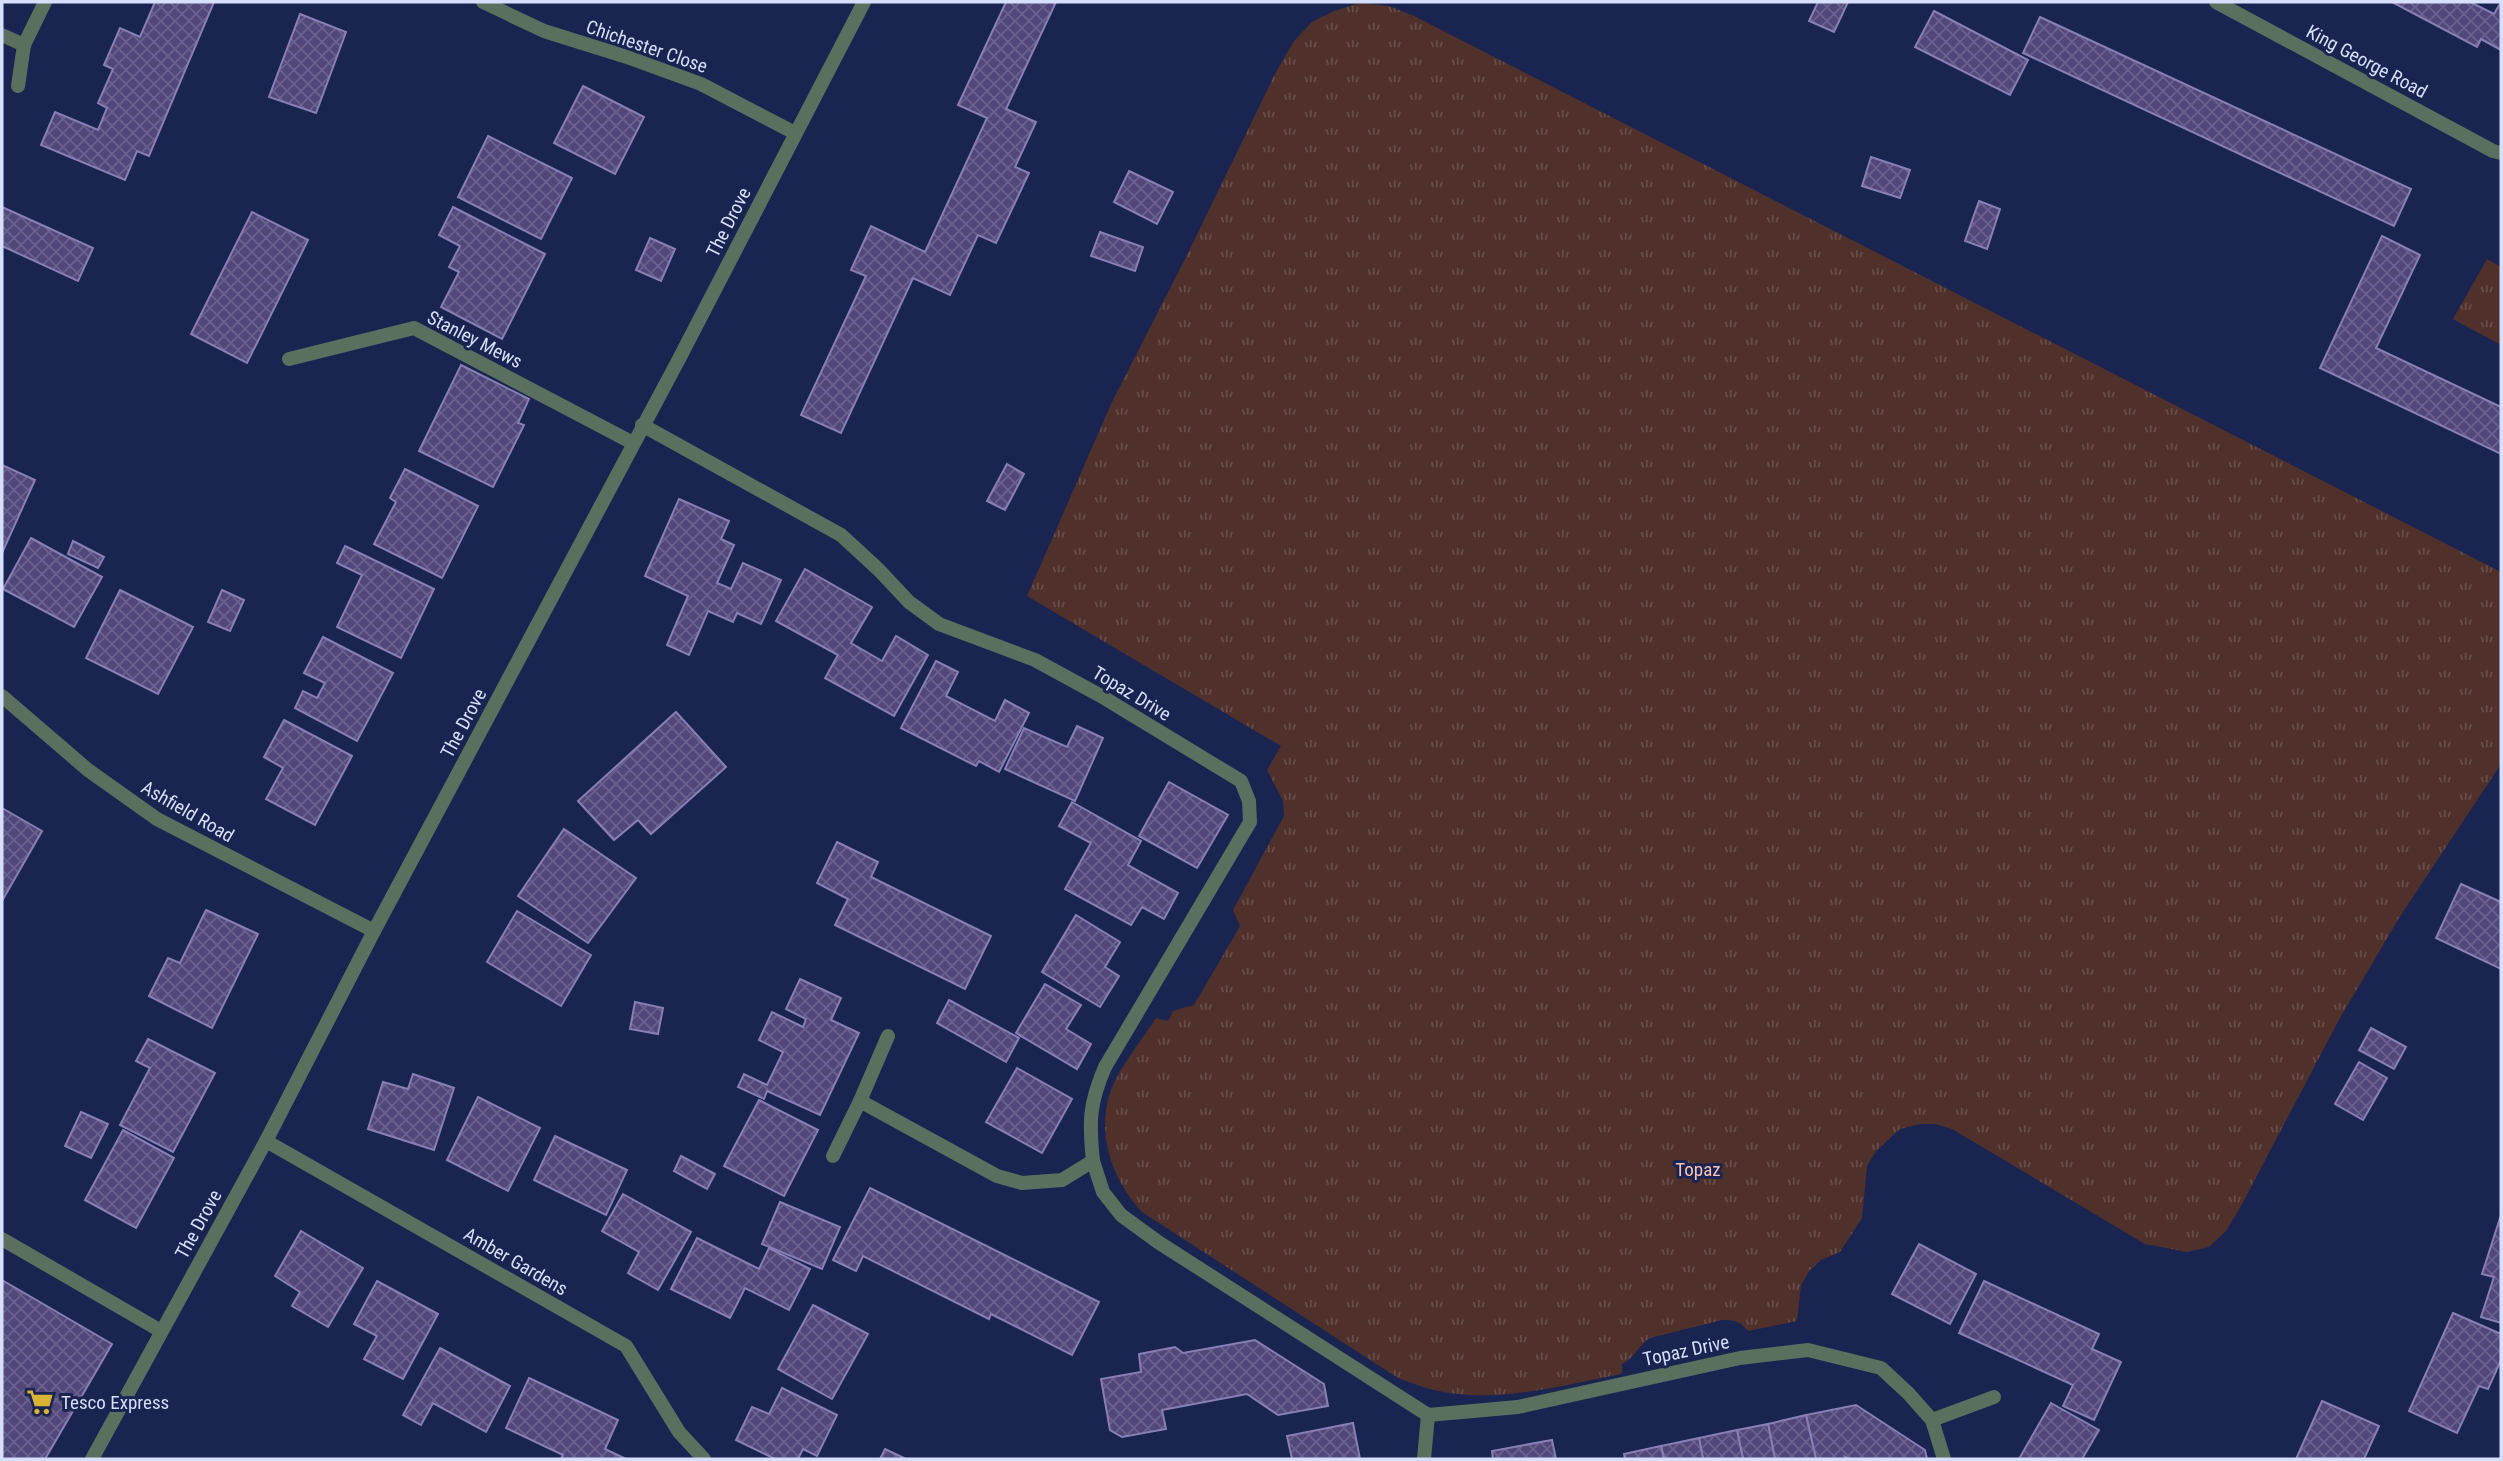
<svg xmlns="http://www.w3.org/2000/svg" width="2503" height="1461" viewBox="0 0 2503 1461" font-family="'Roboto Condensed',sans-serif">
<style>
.grass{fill:url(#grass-tufts)}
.building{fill:url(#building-cross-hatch);stroke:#887fb6;stroke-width:2}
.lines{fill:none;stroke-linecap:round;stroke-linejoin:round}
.service{stroke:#5a6f5e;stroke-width:14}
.minor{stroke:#5a6f5e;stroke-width:14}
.labels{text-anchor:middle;stroke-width:6;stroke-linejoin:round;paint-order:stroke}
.street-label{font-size:19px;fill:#d6dffc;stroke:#1a2450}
.park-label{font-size:19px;fill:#fac2b7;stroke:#1a2450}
.poi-label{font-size:19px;fill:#d6dffc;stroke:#1a2450;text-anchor:start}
</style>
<defs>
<pattern id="grass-tufts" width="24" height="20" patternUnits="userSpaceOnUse" patternTransform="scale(1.75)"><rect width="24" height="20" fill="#50302a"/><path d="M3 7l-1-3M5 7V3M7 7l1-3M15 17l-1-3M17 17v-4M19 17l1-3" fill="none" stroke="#684e4a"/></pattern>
<pattern id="building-cross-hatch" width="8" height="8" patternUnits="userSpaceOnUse" patternTransform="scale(1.75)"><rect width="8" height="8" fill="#51477a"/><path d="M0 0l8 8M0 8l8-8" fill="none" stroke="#69618e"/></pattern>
</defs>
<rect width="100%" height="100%" fill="#1a2450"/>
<g class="grass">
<path d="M1360 3 1389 6 1414 16 2501 572V764L2399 918 2340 1018 2241 1206 2226 1231 2209 1247 2187 1252 2145 1244 1952 1129 1936 1124H1920L1900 1129 1876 1151 1867 1166 1862 1218 1840 1252 1821 1260 1810 1270 1801 1285 1797 1321 1748 1331C1740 1321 1734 1320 1722 1320L1650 1338C1638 1345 1635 1358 1622 1364V1374C1561 1385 1496 1405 1434 1390 1422 1387 1410 1382 1398 1378L1142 1212C1109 1176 1092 1123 1117 1077 1128 1057 1143 1038 1156 1018L1168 1021 1173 1011 1194 1005 1240 926 1233 910 1284 816 1283 801 1267 770 1281 746 1027 596 1112 402 1186 257 1275 74 1294 41 1312 22 1334 11Z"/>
<path d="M2487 259 2501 267V345L2453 319Z"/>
</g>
<g class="building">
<path d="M155 2H214L149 156 137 151 125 180 41 145 55 112 98 130 107 108 98 103 113 69 104 65 120 28 140 37Z"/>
<path d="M1006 2H1056L1006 109 1036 122 1015 167 1029 173 996 243 978 235 950 295 913 278 841 433 801 415 866 276 851 270 871 226 925 252 987 118 958 105Z"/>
<path d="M1818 2H1848L1834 32 1809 21Z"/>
<path d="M2392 2H2470L2494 14 2501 2V50L2481 39 2477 47Z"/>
<path d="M1934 11 2028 60 2010 95 1915 47Z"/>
<path d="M300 14 346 32 316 113 269 97Z"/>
<path d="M2040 17 2411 189 2394 226 2023 53Z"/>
<path d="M583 86 644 117 615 174 554 143Z"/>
<path d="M488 136 572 178 541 239 458 197Z"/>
<path d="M1871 157 1910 170 1900 198 1862 186Z"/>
<path d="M1129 171 1173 192 1157 224 1114 202Z"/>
<path d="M1979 201 2000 209 1987 249 1965 241Z"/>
<path d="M2 207 93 248 78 281 2 246Z"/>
<path d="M453 207 545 254 502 339 441 307 459 272 449 267 460 246 439 235Z"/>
<path d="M252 212 308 240 247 363 191 334Z"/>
<path d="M1100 232 1143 247 1135 271 1091 256Z"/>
<path d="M2382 236 2420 255 2376 348 2501 407V454L2320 368Z"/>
<path d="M650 238 675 249 661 281 636 270Z"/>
<path d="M461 365 529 399 518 423 524 425 493 487 419 451Z"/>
<path d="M1007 464 1024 474 1005 510 987 501Z"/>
<path d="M2 465 35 480 2 553Z"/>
<path d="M405 469 478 506 442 578 374 544 396 502 390 498Z"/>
<path d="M679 499 729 521 721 539 734 545 717 583 731 589 743 563 781 580 761 624 737 613 733 622 708 611 689 655 667 645 688 596 645 576Z"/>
<path d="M31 538 102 577 74 627 3 589Z"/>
<path d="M73 541 104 557 98 568 68 554Z"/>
<path d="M345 546 434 589 401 658 337 627 362 575 337 563Z"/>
<path d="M805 569 872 607 851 643 882 661 896 636 928 655 894 716 825 678 838 655 776 621Z"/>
<path d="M120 590 193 627 158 694 86 658Z"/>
<path d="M222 590 244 600 230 631 208 622Z"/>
<path d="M323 637 393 673 357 741 295 708 303 691 317 698 325 683 304 673Z"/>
<path d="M936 661 958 672 946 696 995 721 1005 700 1029 713 999 772 979 761 976 766 901 728Z"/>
<path d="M676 712 726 767 651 834 638 820 614 840 578 801Z"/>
<path d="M284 720 352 756 315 825 266 799 283 768 264 757Z"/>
<path d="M1077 726 1103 738 1075 801 1005 769 1024 728 1067 747Z"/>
<path d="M1169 782 1228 815 1197 868 1139 836Z"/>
<path d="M1072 802 1141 841 1128 865 1178 893 1164 919 1142 907 1131 925 1065 889 1091 843 1059 826Z"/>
<path d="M2 808 42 831 2 901Z"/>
<path d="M564 829 636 878 588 943 518 896Z"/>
<path d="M837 842 878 862 871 877 991 936 965 989 835 925 848 899 817 883Z"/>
<path d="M2461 884 2501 902V969L2436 938Z"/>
<path d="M206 910 258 934 212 1028 149 996 168 958 180 963Z"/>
<path d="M517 911 591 955 561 1006 487 962Z"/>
<path d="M1076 915 1120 942 1105 967 1119 976 1100 1007 1042 972Z"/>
<path d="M800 979 841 998 831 1020 859 1033 820 1115 767 1091 764 1099 738 1087 744 1074 767 1085 783 1052 759 1040 772 1012 803 1027 806 1019 786 1009Z"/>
<path d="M1045 984 1081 1005 1066 1029 1091 1044 1077 1069 1016 1033Z"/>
<path d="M949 1000 1019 1038 1006 1062 937 1023Z"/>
<path d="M635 1002 663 1008 658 1034 630 1029Z"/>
<path d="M2371 1028 2406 1047 2394 1069 2359 1050Z"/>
<path d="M148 1039 215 1073 173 1152 120 1125 150 1068 136 1061Z"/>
<path d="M2359 1062 2387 1078 2363 1120 2335 1104Z"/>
<path d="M1017 1068 1072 1099 1042 1153 986 1122Z"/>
<path d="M413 1074 454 1088 434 1150 368 1129 383 1082 408 1089Z"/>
<path d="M478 1097 540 1128 508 1191 447 1160Z"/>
<path d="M759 1100 818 1130 784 1196 724 1166Z"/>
<path d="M81 1112 108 1124 91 1158 65 1146Z"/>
<path d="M123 1130 174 1158 136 1228 85 1200Z"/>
<path d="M555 1136 627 1170 606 1215 534 1180Z"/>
<path d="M681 1156 715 1174 707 1189 674 1171Z"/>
<path d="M870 1188 1099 1302 1072 1355 991 1314 989 1319 863 1256 856 1271 833 1260Z"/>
<path d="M623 1194 691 1232 658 1290 628 1273 639 1252 602 1231Z"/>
<path d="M780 1202 840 1227 822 1269 762 1244Z"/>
<path d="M2501 1215V1323L2481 1317 2494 1277 2482 1274Z"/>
<path d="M301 1231 363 1268 328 1327 292 1306 300 1292 275 1276Z"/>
<path d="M697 1238 759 1269 769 1248 810 1269 789 1310 745 1288 730 1318 671 1289Z"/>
<path d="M1919 1244 1976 1274 1950 1324 1892 1294Z"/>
<path d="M2 1280 112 1344 45 1459H2Z"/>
<path d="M377 1281 438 1314 403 1379 364 1359 377 1336 354 1324Z"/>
<path d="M1984 1281 2099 1334 2092 1349 2121 1362 2094 1420 2063 1406 2073 1385 1959 1333Z"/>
<path d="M813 1305 868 1334 832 1399 778 1369Z"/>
<path d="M2453 1313 2501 1334V1360L2488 1389 2479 1386 2457 1433 2409 1411Z"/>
<path d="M1255 1340 1324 1384 1328 1406 1278 1415 1247 1394 1162 1410 1166 1429 1122 1437 1110 1430 1101 1379 1141 1372 1139 1354 1175 1347 1183 1353Z"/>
<path d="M440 1348 510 1386 486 1432 433 1403 421 1425 403 1415Z"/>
<path d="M529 1378 618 1420 605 1449 626 1459H561L563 1455 506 1428Z"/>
<path d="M782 1388 837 1415 817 1456 803 1449 798 1459H775L736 1440 752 1407 769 1414Z"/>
<path d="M2322 1401 2379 1426 2364 1459H2296Z"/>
<path d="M2051 1403 2099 1430 2082 1459H2019Z"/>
<path d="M1856 1405 1925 1450 1927 1459H1849L1845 1457 1846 1459H1816L1806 1415Z"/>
<path d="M1806 1415 1816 1459H1775L1768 1424Z"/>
<path d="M1353 1423 1360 1459H1292L1287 1436Z"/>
<path d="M1768 1424 1775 1459H1743L1737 1430Z"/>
<path d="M1737 1430 1743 1459H1703L1699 1438Z"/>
<path d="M1699 1438 1703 1459H1664L1661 1446Z"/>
<path d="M1552 1440 1556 1459H1493L1492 1451Z"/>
<path d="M1661 1446 1664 1459H1625L1624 1454Z"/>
<path d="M885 1449 906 1459H880Z"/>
</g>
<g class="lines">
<path class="service" d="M2 1239 161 1331"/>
<g class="minor">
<path d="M483 2 544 31 627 57 701 84 795 133"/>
<path d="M2216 2 2493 151 2501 153"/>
<path d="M2 35 24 45 45 2"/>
<path d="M18 86 24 45"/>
<path d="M289 359 414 328 633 443"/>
<path d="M642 425 841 535 879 570 909 602 939 624 1035 660 1101 696 1241 781 1249 801 1250 822 1105 1067C1089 1104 1089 1122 1093 1161"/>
<path d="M2 696 88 770 157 819 374 931"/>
<path d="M888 1036 860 1101 997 1176 1022 1183 1062 1180 1093 1161 1103 1192 1121 1215 1158 1242 1428 1415 1518 1407 1740 1358 1808 1350 1881 1368 1908 1393 1932 1420 1944 1459"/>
<path d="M266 1141 626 1346 679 1432 704 1459"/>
<path d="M833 1156 860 1101"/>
<path d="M1932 1420 1994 1397"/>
<path d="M92 1459 266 1141 374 931 679 359 864 2"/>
<path d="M1424 1459 1428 1415"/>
</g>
</g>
<defs>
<g id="supermarket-bare" transform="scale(2.1)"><path d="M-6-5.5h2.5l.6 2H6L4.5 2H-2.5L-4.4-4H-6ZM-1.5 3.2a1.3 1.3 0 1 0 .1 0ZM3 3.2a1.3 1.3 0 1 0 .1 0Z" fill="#d9b334" stroke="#1a2450" stroke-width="2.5" paint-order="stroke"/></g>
</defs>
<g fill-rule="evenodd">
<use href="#supermarket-bare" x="40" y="1402"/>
</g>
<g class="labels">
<g class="street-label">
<text transform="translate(647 46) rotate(19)" y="7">Chichester Close</text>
<text transform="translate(2367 61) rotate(28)" y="7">King George Road</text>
<text transform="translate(728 222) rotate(-63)" y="7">The Drove</text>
<text transform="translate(475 339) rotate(27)" y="7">Stanley Mews</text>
<text transform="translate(1132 693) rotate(31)" y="7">Topaz Drive</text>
<text transform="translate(463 723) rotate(-62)" y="7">The Drove</text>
<text transform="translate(188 811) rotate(30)" y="7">Ashfield Road</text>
<text transform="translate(198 1224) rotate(-61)" y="7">The Drove</text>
<text transform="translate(516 1261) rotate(30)" y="7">Amber Gardens</text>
<text transform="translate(1686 1350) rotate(-12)" y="7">Topaz Drive</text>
</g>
<g class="park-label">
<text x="1698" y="1176">Topaz</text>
</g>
<g class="poi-label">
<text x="61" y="1409">Tesco Express</text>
</g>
</g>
<rect width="2503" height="1461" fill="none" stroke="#d6dffc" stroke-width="7"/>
</svg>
